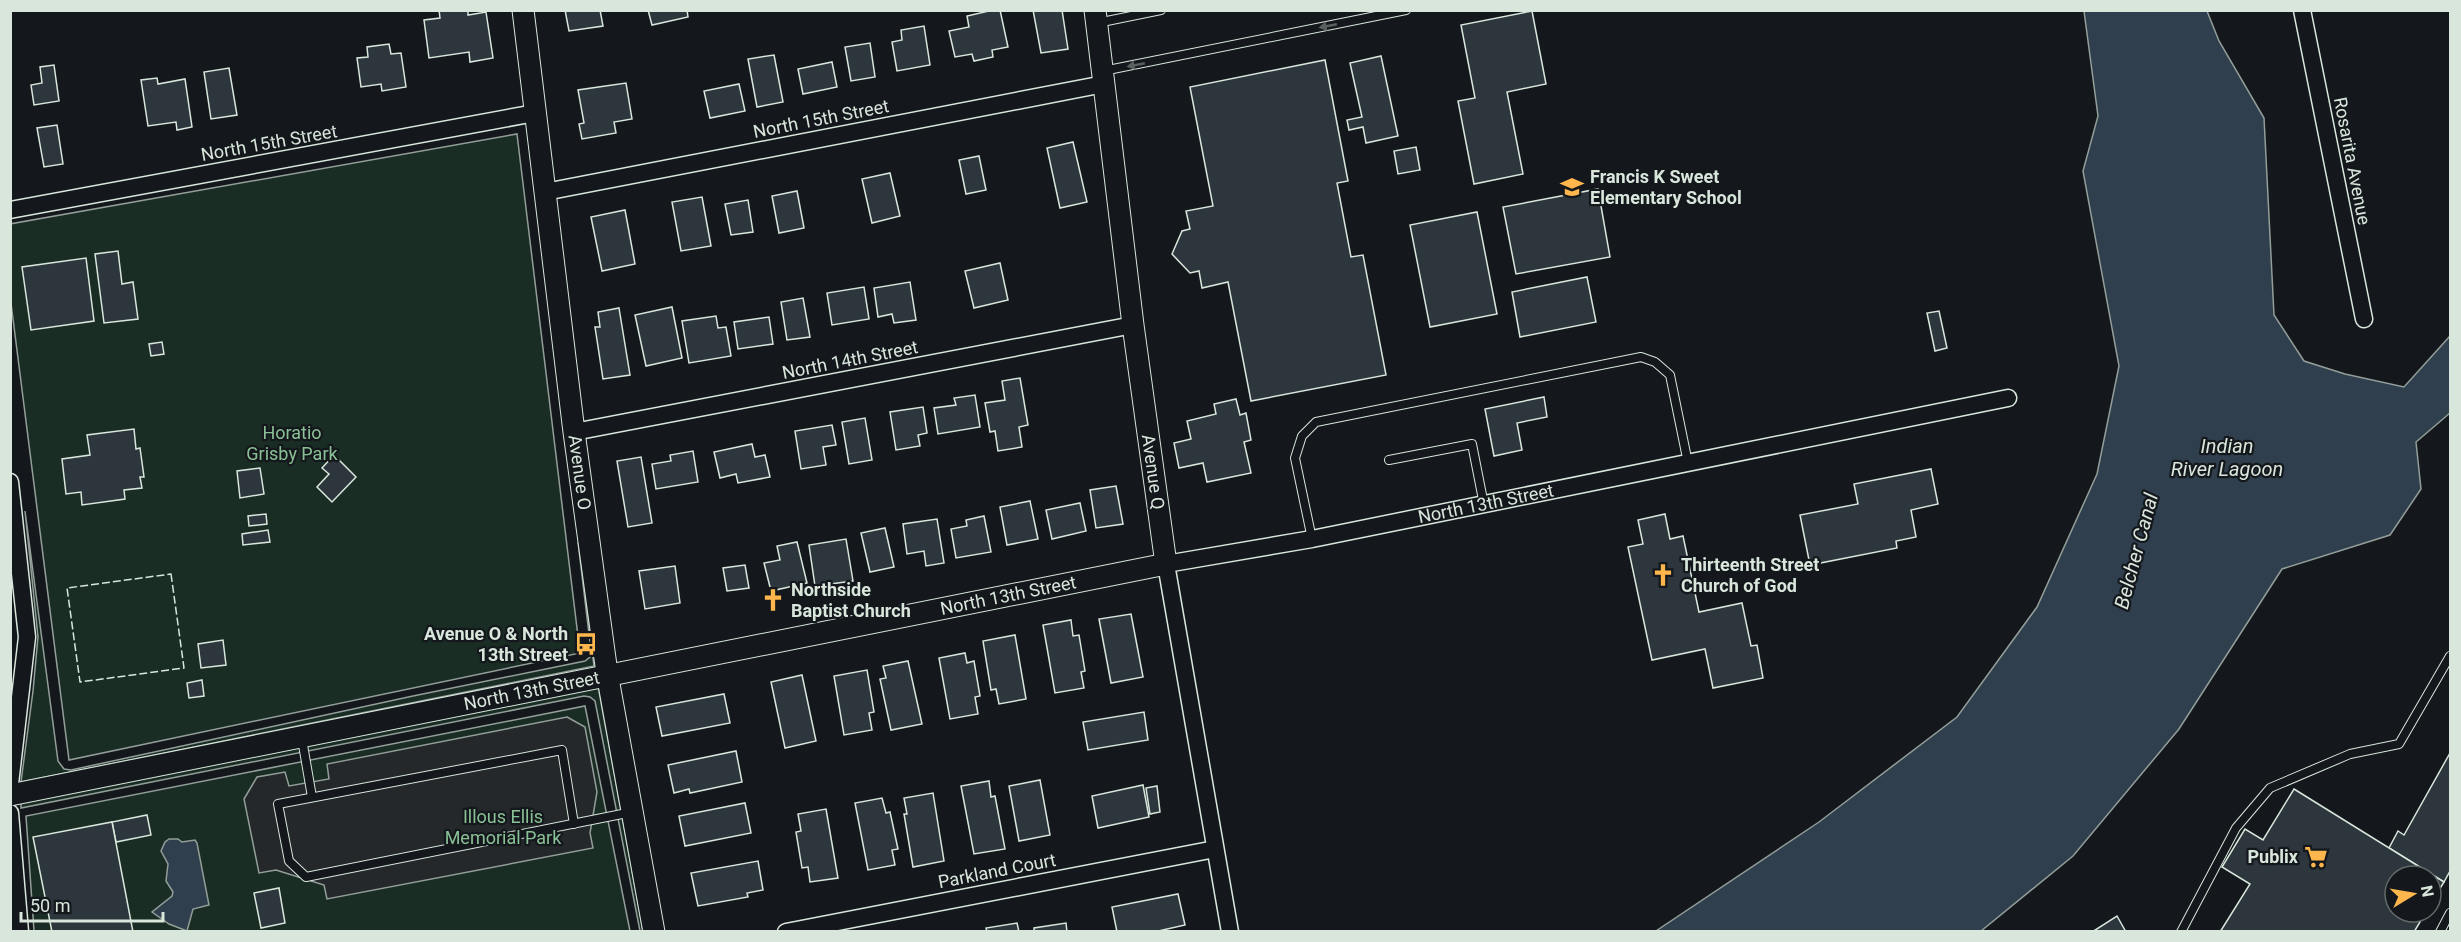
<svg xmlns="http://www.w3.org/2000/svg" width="2461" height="942" viewBox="0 0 2461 942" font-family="Roboto,sans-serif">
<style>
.green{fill:#1a2d24;stroke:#939e99;stroke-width:1.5}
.parking{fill:#24282b;stroke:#939e99;stroke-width:1.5}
.water{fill:#2f3f4d;stroke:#939e99;stroke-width:1.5}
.building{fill:#2c363c;stroke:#d8e6dc;stroke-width:1.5}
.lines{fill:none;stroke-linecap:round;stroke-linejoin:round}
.service-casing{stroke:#d8e6dc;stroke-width:10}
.minor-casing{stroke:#d8e6dc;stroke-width:19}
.tertiary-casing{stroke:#d8e6dc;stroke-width:23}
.service{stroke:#14181c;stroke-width:8}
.minor{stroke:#14181c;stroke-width:16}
.tertiary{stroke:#14181c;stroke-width:21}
.fence{stroke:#d8e6dc;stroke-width:1.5;stroke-dasharray:8 3;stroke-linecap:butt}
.oneway{fill:#59605f}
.labels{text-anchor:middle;stroke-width:4.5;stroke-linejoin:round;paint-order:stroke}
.street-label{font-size:18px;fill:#d8e6dc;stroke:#14181c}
.poi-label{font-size:18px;font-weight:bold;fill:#d8e6dc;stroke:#14181c;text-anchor:start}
.park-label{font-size:18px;fill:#8ac095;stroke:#14181c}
.water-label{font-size:20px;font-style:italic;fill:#d8e6dc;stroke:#14181c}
</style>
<rect width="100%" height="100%" fill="#14181c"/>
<g class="green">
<path d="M517 134 580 653 69 760 11 303 10 224Z"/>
<path d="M25 511 58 761 64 769 71 770 413 696 585 661 590 657 591 651 578 542 594 666 21 782 33 691 38 637Z"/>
<path d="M598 686 643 931H640L595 701 590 697 584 696 21 808V802Z"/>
<path d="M585 706 630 931H34L26 816Z"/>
</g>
<path class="parking" d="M567 717 585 727 597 792 590 833 593 848 327 899 324 885 276 870 259 873 244 799 257 777 285 772 289 786 329 779 327 764Z"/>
<g class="water">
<path d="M2084 11H2207L2219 41 2264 118 2274 315 2304 361 2345 374 2404 387 2450 336V413L2416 442 2421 489 2390 535 2282 569 2179 729 2073 856 1981 931H1656L1819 822 1957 717 2037 607 2097 474 2119 366 2083 171 2098 116Z"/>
<path d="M169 839H178L182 842 195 840 197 843 209 905 193 909 187 931 169 924 152 912 172 896 173 892 166 881 168 864 161 851 165 842Z"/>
</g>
<g class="building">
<path d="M439 10H468V15L486 12 493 58 470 62 469 52 429 58 424 20 440 18Z"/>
<path d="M565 10H600L603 26 569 31Z"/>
<path d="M648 10H687L688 17 652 25Z"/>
<path d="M993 10H1000L1008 47 992 50 993 57 974 61 972 54 955 57 949 31 969 27 967 16Z"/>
<path d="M1033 10H1062L1068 49 1041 53Z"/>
<path d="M1532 11 1546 84 1507 92 1523 174 1474 184 1458 101 1475 98 1461 25Z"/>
<path d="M924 26 930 65 897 71 892 42 902 40 901 30Z"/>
<path d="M870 43 875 77 851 81 845 47Z"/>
<path d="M389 44 391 54 401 53 406 87 382 91 381 84 361 87 357 58 368 57 367 47Z"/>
<path d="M774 55 783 102 757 107 748 59Z"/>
<path d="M1381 56 1398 136 1366 143 1363 127 1349 130 1347 120 1362 117 1350 63Z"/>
<path d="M1325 60 1348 181 1337 183 1351 257 1363 255 1386 375 1251 401 1228 282 1202 288 1199 271 1190 273 1172 254 1182 231 1190 229 1186 211 1213 206 1190 87Z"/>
<path d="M832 62 837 87 803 94 798 69Z"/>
<path d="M54 65 59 101 34 105 31 85 42 83 40 67Z"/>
<path d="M229 68 237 115 211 119 204 72Z"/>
<path d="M157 78 158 84 185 79 192 127 177 130 176 122 148 126 141 80Z"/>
<path d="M626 83 632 119 614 122 616 133 582 139 579 124 584 123 578 90Z"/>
<path d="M739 84 745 111 710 118 704 91Z"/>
<path d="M57 125 63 164 44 167 37 128Z"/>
<path d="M1073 142 1087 202 1060 208 1047 148Z"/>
<path d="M1416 147 1420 170 1398 174 1394 151Z"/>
<path d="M979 156 986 190 966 194 959 160Z"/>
<path d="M890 173 900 216 872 223 862 179Z"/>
<path d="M1598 189 1610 257 1516 274 1503 207Z"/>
<path d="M797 191 804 228 779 233 772 196Z"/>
<path d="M702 197 711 246 681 251 672 202Z"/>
<path d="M748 200 753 232 731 235 725 204Z"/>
<path d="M625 210 635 264 602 271 591 217Z"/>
<path d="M1477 212 1497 314 1430 327 1410 225Z"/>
<path d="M118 251 122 284 133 282 138 319 104 323 95 254Z"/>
<path d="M86 258 94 321 31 330 22 267Z"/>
<path d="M1000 263 1008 300 974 308 965 271Z"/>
<path d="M1587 277 1596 322 1520 337 1512 292Z"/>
<path d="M910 282 916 320 894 323 892 314 878 317 874 288Z"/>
<path d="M864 287 869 319 832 325 827 293Z"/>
<path d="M803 298 810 337 787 340 781 302Z"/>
<path d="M672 307 682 358 646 366 635 315Z"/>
<path d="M619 308 630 375 603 379 595 327H600L598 312Z"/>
<path d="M1939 311 1947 348 1935 351 1927 313Z"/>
<path d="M716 316 718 328 726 327 731 356 689 363 682 321Z"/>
<path d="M769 317 773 344 738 349 734 322Z"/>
<path d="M162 342 164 354 151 356 149 344Z"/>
<path d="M1020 378 1028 425 1019 427 1022 447 998 451 995 431 990 432 985 403 1005 400 1002 381Z"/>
<path d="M975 395 980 427 938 434 934 408 956 405 954 398Z"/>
<path d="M1544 397 1547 417 1517 423 1522 450 1494 456 1485 409Z"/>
<path d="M1236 399 1240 415 1246 413 1251 440 1244 442 1251 473 1207 482 1203 463 1179 468 1174 443 1191 439 1187 421 1216 414 1214 404Z"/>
<path d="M923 407 927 433 918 435 920 446 896 450 890 412Z"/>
<path d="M865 418 872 460 849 464 842 422Z"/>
<path d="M832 425 836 445 823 447 826 465 801 469 795 431Z"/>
<path d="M134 429 136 449 140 448 144 477H140L142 488 124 490 125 499 82 505 81 492 66 494 62 459 90 455 87 435Z"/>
<path d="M752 444 755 457 765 455 770 477 738 483 736 474 720 478 714 452Z"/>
<path d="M693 451 698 482 656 489 652 464 671 461 670 455Z"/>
<path d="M334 455 356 477 332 502 317 487 329 474 322 468Z"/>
<path d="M641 457 652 523 628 527 617 461Z"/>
<path d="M260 468 264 494 240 498 237 471Z"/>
<path d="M1931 469 1938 504 1911 510 1916 537 1896 541 1897 548 1810 565 1800 515 1858 504 1854 484Z"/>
<path d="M1116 486 1123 524 1096 528 1090 490Z"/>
<path d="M1030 501 1038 539 1007 545 1000 507Z"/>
<path d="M1080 503 1086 531 1052 539 1046 510Z"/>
<path d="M266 514 267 524 249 526 248 516Z"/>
<path d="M1665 514 1670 539 1683 536 1699 612 1742 603 1751 646 1757 645 1763 678 1713 688 1705 649 1652 660 1628 547 1643 544 1638 520Z"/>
<path d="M984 516 991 552 956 558 951 529 967 526 966 520Z"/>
<path d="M937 519 944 563 926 566 924 551 907 554 903 524Z"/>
<path d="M885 528 894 567 870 572 861 533Z"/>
<path d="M268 530 270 542 243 545 242 534Z"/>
<path d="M846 539 853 581 815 586 809 545Z"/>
<path d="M797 542 807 583 771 591 764 563 780 560 777 546Z"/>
<path d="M745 565 749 588 727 591 723 568Z"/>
<path d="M675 566 680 603 645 609 639 571Z"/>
<path d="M1131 614 1143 677 1111 683 1099 619Z"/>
<path d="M1071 620 1073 636 1079 635 1085 671 1081 672 1084 688 1055 693 1043 625Z"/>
<path d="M1015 635 1026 699 999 704 996 689 991 690 983 641Z"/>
<path d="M223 640 226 665 201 668 198 644Z"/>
<path d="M965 653 967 663 974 661 980 696 975 697 978 714 950 719 939 658Z"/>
<path d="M908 661 922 724 891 730 880 679 886 678 883 666Z"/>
<path d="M867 670 874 712 869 713 872 730 844 735 834 676Z"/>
<path d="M802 675 816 741 785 748 771 682Z"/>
<path d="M202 680 204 696 189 698 187 683Z"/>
<path d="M724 694 730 723 662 736 656 707Z"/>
<path d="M1144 712 1148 740 1088 750 1083 722Z"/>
<path d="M736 751 742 782 690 793 689 789 674 793 668 765Z"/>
<path d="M2450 753V871L2444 882 2389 848 2398 831 2404 835Z"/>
<path d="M1040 780 1050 835 1019 841 1009 786Z"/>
<path d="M989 781 991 797 995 796 1005 849 974 854 961 786Z"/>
<path d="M1143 785 1149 817 1098 828 1092 796Z"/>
<path d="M1157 786 1160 812 1150 814 1146 788Z"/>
<path d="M2294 789 2444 882 2431 903V876H2395V912H2426L2414 932H2220L2250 884 2222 867 2245 829 2263 840Z"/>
<path d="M933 793 944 861 913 867 904 814H907L904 798Z"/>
<path d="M882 798 886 813 890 812 898 849 892 850 895 865 868 870 855 803Z"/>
<path d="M745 803 751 833 685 846 679 816Z"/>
<path d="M826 809 838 878 810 882 808 867 802 868 796 832 801 831 798 814Z"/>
<path d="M147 815 151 835 116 842 112 822Z"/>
<path d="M112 822 133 932H52L33 837Z"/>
<path d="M758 861 763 890 747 893 748 897 698 906 691 873Z"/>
<path d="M279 888 285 923 261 928 254 893Z"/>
<path d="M1178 894 1185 925 1154 932H1117L1112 907Z"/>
<path d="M2117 916 2126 932H2092Z"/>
<path d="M1017 923 1019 932H987L986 928Z"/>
<path d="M1066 923 1067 932H1034V928Z"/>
</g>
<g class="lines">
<g class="service-casing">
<g id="service">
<path d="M1097 23 1161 10"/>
<path d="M1103 71 1406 10"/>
<path d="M1389 460 1472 444 1484 505"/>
<path d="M1312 539 1295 458 1302 436 1316 422 1641 357 1655 362 1670 375 1688 463"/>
<path d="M302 739 312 797"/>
<path d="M574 824 562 750 278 804 289 861 306 877 632 812"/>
<path d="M2181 932 2236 828 2270 788 2350 754 2399 744 2450 656"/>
<path d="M2440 932 2450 913"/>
</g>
</g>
<g class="minor-casing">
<g id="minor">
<path d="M2302 10 2364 319"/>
<path d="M545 192 1104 84"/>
<path d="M10 210 535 113"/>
<path d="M574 432 1133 325"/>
<path d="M10 482 27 637 10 784"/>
<path d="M10 813 20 932"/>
<path d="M786 932 1215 849"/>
<path id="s1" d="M1230 932 1166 564 1312 539 2008 398"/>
</g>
</g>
<g class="tertiary-casing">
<g id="tertiary">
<path id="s2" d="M523 10 574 432 607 673 654 932"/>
<path id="s3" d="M10 795 1166 564 1133 325 1095 10"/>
</g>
</g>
<use href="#service" class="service"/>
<use href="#minor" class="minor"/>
<use href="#tertiary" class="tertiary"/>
<path class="fence" d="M171 574 184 668 80 682 67 588Z"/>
</g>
<defs><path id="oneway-solid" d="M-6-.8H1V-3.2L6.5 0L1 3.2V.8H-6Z" transform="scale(1.5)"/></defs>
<g class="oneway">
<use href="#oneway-solid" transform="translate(1328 26) rotate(169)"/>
<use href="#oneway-solid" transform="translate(1136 65) rotate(169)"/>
</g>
<defs>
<g id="school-bare" transform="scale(1.8)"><path d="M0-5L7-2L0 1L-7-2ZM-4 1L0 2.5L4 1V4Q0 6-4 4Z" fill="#ffb74d" stroke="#14181c" stroke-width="2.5" paint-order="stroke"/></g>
<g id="church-bare" transform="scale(1.8)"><path d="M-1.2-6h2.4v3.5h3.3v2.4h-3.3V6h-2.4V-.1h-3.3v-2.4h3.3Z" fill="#ffb74d" stroke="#14181c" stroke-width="2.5" paint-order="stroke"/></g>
<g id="bus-bare" transform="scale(1.8)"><path d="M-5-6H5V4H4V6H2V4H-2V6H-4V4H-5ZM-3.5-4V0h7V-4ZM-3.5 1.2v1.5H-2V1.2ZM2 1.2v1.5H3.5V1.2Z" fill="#ffb74d" stroke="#14181c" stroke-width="2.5" paint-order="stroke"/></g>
<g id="supermarket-bare" transform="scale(1.8)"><path d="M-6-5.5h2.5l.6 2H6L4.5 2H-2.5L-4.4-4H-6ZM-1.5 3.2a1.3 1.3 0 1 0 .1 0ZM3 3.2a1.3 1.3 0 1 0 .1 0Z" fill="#ffb74d" stroke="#14181c" stroke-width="2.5" paint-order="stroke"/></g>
</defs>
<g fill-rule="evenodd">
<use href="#school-bare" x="1572" y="187"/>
<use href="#church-bare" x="1663" y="575"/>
<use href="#church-bare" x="773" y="600"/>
<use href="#bus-bare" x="586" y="644"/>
<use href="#supermarket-bare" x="2316" y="857"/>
</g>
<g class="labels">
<g class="street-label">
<text transform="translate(821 119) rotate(-11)" y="6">North 15th Street</text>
<text transform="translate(269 143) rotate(-10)" y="6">North 15th Street</text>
<text transform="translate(2352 161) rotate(79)" y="6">Rosarita Avenue</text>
<text transform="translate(850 360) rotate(-11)" y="6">North 14th Street</text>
<text dy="6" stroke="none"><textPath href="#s2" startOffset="466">Avenue O</textPath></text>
<text transform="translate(1153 472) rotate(82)" y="6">Avenue Q</text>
<text dy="6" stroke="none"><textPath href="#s1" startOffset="699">North 13th Street</textPath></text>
<text dy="6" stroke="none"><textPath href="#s3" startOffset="1018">North 13th Street</textPath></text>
<text dy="6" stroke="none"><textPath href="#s3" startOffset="532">North 13th Street</textPath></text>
<text transform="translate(997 871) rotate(-11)" y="6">Parkland Court</text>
</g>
<g class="poi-label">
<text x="1590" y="183">Francis K Sweet<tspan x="1590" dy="21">Elementary School</tspan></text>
<text x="1681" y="571">Thirteenth Street<tspan x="1681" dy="21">Church of God</tspan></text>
<text x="791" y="596">Northside<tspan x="791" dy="21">Baptist Church</tspan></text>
<text x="568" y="640" text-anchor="end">Avenue O &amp; North<tspan x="568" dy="21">13th Street</tspan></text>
<text x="2298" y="863" text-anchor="end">Publix</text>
</g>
<g class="park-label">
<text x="292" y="439">Horatio<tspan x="292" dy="21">Grisby Park</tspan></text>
<text x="503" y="823">Illous Ellis<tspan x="503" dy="21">Memorial Park</tspan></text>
</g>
<g class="water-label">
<text x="2227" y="453">Indian<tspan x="2227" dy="23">River Lagoon</tspan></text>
<text transform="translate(2136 551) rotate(-75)" y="7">Belcher Canal</text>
</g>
</g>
<rect width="2461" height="942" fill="none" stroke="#d8e6dc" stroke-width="24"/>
<g transform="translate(2413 894) rotate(79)"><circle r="28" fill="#14181c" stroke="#626a69" stroke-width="1.5"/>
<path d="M0-4.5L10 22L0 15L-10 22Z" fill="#ffb74d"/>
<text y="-9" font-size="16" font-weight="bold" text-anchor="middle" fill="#d8e6dc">N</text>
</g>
<path d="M21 912v9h142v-9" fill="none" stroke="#d8e6dc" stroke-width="3"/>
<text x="30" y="912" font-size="18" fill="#d8e6dc" stroke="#14181c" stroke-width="4.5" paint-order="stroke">50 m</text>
</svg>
